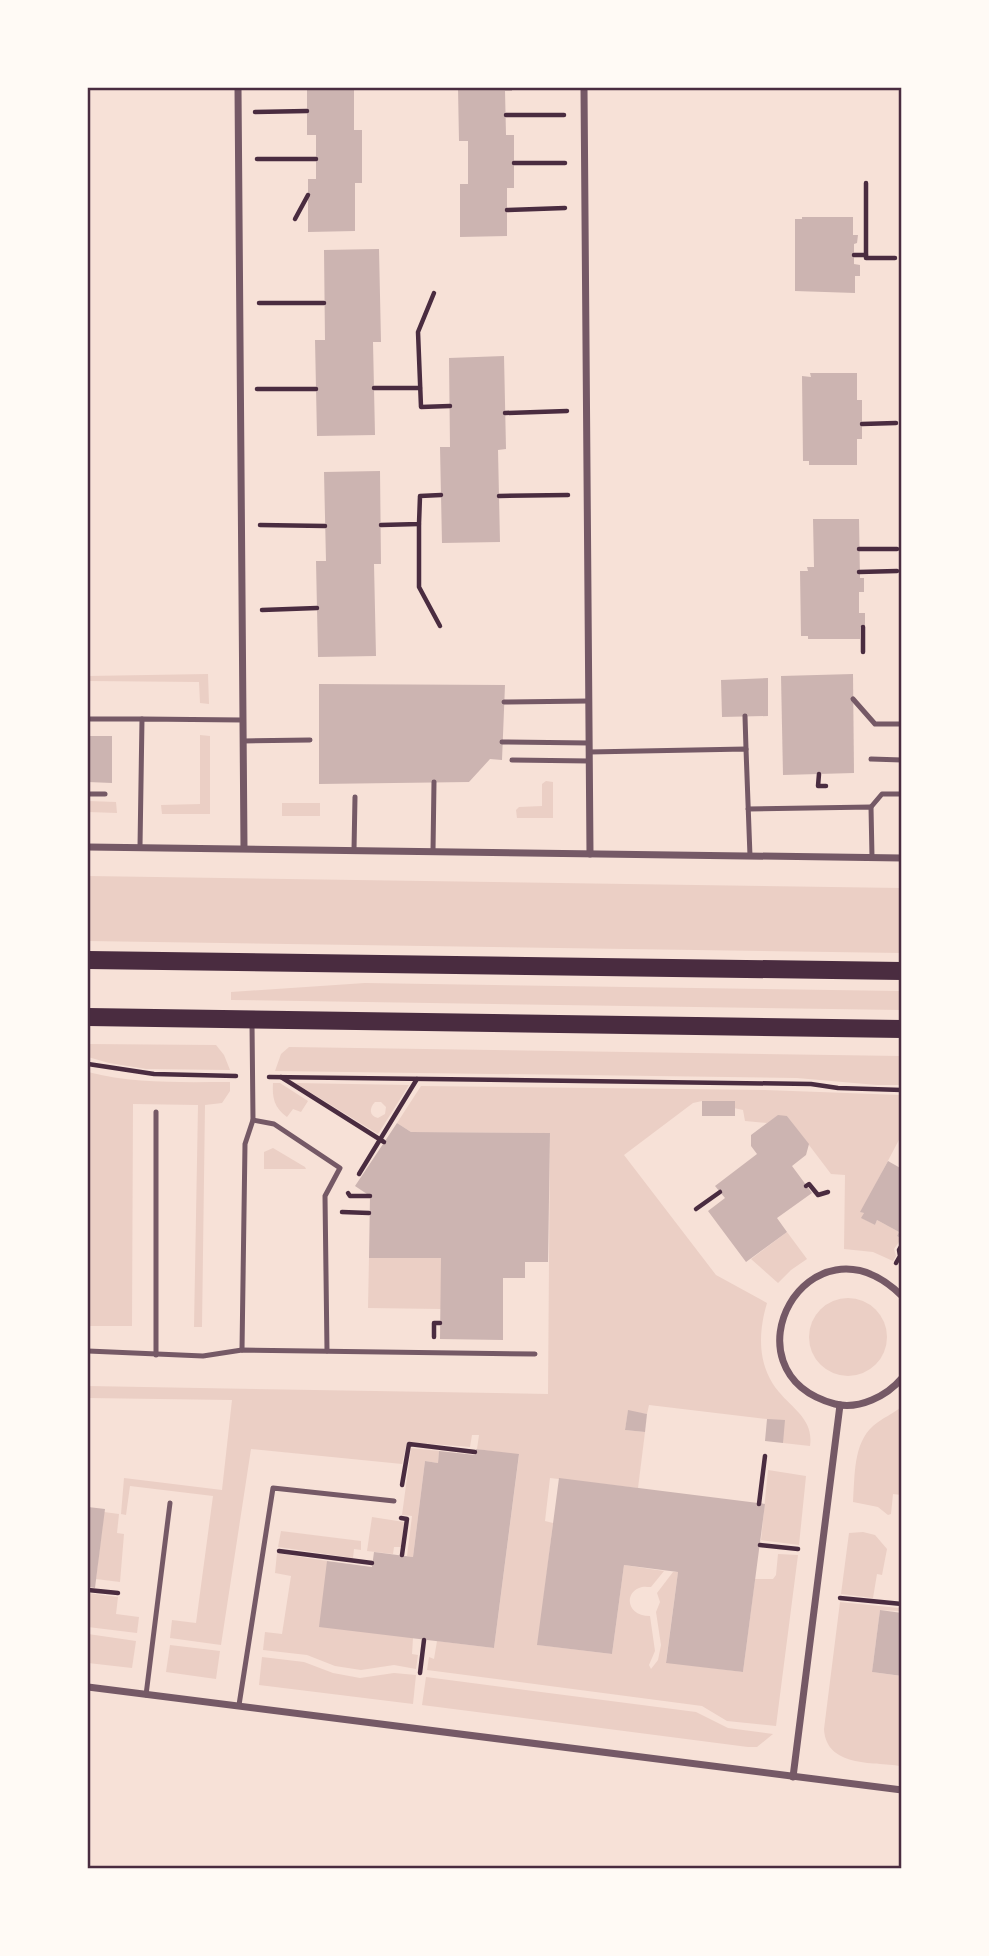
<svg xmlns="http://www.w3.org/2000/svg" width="989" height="1956" viewBox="0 0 989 1956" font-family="Roboto,sans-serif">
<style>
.green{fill:#ebcfc5;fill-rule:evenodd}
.building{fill:#ccb4b1}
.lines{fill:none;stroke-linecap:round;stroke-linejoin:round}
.path{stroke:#4a2c40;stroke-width:4.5}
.service{stroke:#755966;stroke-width:5}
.minor{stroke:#755966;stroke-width:7}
.primary{stroke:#4a2c40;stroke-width:18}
.neatline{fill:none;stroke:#4a2c40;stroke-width:2.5}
</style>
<rect width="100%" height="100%" fill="#f7e1d7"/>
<g class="green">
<path d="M208 674 209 704 200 703 199 682 88 681V676Z"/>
<path d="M200 735 210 736V814H162L161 805 200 804Z"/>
<path d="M546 781 553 782V818H517L516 810 519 807 542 806V784Z"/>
<path d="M88 801 116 802 117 813 88 812Z"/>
<rect x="282" y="803" width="38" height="13"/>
<path d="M88 876 901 888V953L88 941Z"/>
<path d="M365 983 901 991V1010L231 1000V992Z"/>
<path d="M88 1044 216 1045 224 1055 230 1070 146 1069 109 1063 88 1057Z"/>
<path d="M289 1047 901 1056V1085H877L797 1078 275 1071 281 1054Z"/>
<path d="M88 1072C135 1084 181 1082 230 1082V1091L222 1103 205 1105 202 1327H194L198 1105 133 1104 132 1326H88Z"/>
<path d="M273 1083H280L308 1101 301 1112 293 1109 287 1117C274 1108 272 1097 273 1083Z"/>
<path d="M295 1083 409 1085 378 1134ZM375 1102H381L386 1107 385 1114 378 1118C369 1116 369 1108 375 1102Z"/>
<path d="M421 1086 765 1090 901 1095V1136L861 1212 864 1213 862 1218 875 1225 877 1220 899 1232 897 1236 901 1239 894 1249 896 1256 893 1261 873 1252 844 1249 845 1175 831 1174 787 1116H778L767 1123 745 1121 743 1110 702 1101 693 1103 624 1155 716 1275 767 1303C758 1333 757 1366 779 1392 793 1409 814 1420 810 1446L783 1443 767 1419 649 1405 647 1414 628 1411 625 1430 645 1432 638 1488 550 1478 545 1521 553 1523 538 1645 612 1654 624 1565 664 1571 651 1587C647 1587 643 1586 639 1588 624 1594 627 1616 650 1616L655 1651 649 1665 651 1669 658 1660 661 1645 656 1612 660 1602 657 1593 673 1572H678L666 1662 743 1672 755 1579H773L776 1575 778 1554 798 1555 776 1726 727 1721 702 1706 427 1670 429 1657 434 1659 437 1641 494 1648 519 1455 477 1449 479 1435H472L470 1447 407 1442 402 1464 251 1449 221 1645 170 1638 172 1620 196 1623 213 1496 130 1486 126 1515 121 1514 124 1478 222 1490 232 1400 88 1398V1386L548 1394 550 1133 411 1132 397 1123Z"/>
<path d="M273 1148 305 1167 306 1169H264V1152Z"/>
<path d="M787 1232 807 1259 791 1270 778 1283 751 1259Z"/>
<path d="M369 1258H441V1309L368 1308Z"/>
<circle cx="848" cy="1337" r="39"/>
<path d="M901 1407V1495L893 1494 891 1514 888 1515 878 1507 853 1502C855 1476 853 1444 873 1426 882 1418 893 1414 901 1407Z"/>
<path d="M411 1448 439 1451 438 1463 425 1461 413 1557 407 1556 412 1516 402 1515Z"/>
<path d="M768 1470 806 1476 799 1545 761 1540Z"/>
<path d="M104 1512 119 1514 117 1533 124 1534 120 1582 96 1579Z"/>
<path d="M372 1517 404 1522 401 1547H394L393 1554 367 1551Z"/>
<path d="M281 1531 361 1541V1550L354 1549 353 1558 278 1547Z"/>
<path d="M863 1532 875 1535 887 1549 882 1575 877 1574 873 1598 841 1594 849 1533Z"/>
<path d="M277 1553 327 1561 413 1638 412 1654 418 1655 416 1669 394 1665 361 1670 335 1666 307 1655 263 1650 265 1632 282 1634 291 1576 275 1573Z"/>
<path d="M88 1593 118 1597 116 1614 139 1617 137 1633 88 1627Z"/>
<path d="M840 1602 899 1608 901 1611 880 1610 872 1672 901 1676V1766C872 1762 826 1767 824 1729Z"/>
<path d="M88 1634 136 1641 132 1668 88 1663Z"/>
<path d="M170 1645 220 1651 216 1679 166 1672Z"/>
<path d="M262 1657 304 1662 333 1673 360 1678 394 1673 416 1675 413 1704 259 1685Z"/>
<path d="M426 1677 696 1712 728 1728 773 1734 757 1747H748L422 1705Z"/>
</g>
<g class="building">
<path d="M307 88H354V130H362V183H355V231L308 232V179H316V135H307Z"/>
<path d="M458 88H512V91H505L506 135H514V188H507V236L460 237V184H468V141H459Z"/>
<path d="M802 217H853V235H858L857 243 854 244V264L860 265V276H855V293L795 291V219H802Z"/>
<path d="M379 249 381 342H373L375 435 317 436 315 340H325L324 250Z"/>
<path d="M504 356 506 449 498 450 500 542 442 543 440 447H450L449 358Z"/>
<path d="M810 373H857V400H862V439H857V465H809V461H803L802 376 811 377Z"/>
<path d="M380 471 381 564H374L376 656 318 657 316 561H326L324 472Z"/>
<path d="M813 519H859L860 578H864V592H859V613H865V627H860V639H808V636H801L800 571H808L807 567H814Z"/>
<path d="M853 674 854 773 783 775 781 676Z"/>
<path d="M768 678V716L722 717 721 680Z"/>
<path d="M319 684 505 685 502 760 490 759 469 782 319 784Z"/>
<path d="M88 736H112V783L88 782Z"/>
<rect x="702" y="1101" width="33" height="15"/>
<path d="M778 1115 787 1116 809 1144 806 1155 792 1166 812 1193 777 1218 787 1232 746 1262 708 1211 725 1198 715 1186 757 1154 751 1146V1135Z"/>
<path d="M397 1123 411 1132 550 1133 548 1262H525V1278H503V1340L440 1339 441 1258H369L370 1196 355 1186Z"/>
<path d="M888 1161 902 1169V1239L897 1236 899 1232 877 1220 875 1225 861 1218 864 1213 860 1212Z"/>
<path d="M628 1410 647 1414 645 1432 625 1430Z"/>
<path d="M767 1419 785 1420 783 1443 765 1441Z"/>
<path d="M476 1449 519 1454 494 1648 319 1627 327 1561 372 1567 374 1552 413 1557 425 1461 438 1463 439 1451 475 1455Z"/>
<path d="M559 1478 765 1504 743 1672 666 1663 678 1572 624 1565 612 1654 537 1645Z"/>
<path d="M88 1507 105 1509 95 1588 88 1587Z"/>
<path d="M880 1610 902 1613V1676L872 1672Z"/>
</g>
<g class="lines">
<g class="path">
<path d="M255 112 307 111"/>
<path d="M506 115H564"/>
<path d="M257 159H316"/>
<path d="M514 163H565"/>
<path d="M866 183V258H895"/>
<path d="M507 210 565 208"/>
<path d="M295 219 308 195"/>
<path d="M854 255H866"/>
<path d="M434 293 418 332 421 407 450 406"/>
<path d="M259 303H324"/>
<path d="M374 388H420"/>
<path d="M257 389H316"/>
<path d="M505 413 567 411"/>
<path d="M862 424 896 423"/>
<path d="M499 496 568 495"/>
<path d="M419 524V587L440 626"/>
<path d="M260 525 325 526"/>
<path d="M381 525 419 524 420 496 441 495"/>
<path d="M859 549H897"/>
<path d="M859 572 897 571"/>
<path d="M262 610 317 608"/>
<path d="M863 627V652"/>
<path d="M819 774 818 786H826"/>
<path d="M88 1064 154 1074 236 1076"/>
<path d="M269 1077 811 1084 838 1088 902 1090"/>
<path d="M281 1077 384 1142"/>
<path d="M359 1174 417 1079"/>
<path d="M806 1186 809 1184 818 1195 828 1192"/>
<path d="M348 1193 350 1196H370"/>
<path d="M696 1209 720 1192"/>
<path d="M342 1212 369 1213"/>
<path d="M896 1263 900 1256 899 1250 902 1245"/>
<path d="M434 1337V1323H440"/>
<path d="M402 1485 409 1444 475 1452"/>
<path d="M759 1504 765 1456"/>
<path d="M401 1518 407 1519 402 1555"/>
<path d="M760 1545 798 1549"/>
<path d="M279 1551 372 1563"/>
<path d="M88 1590 118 1593"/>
<path d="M840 1598 902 1604"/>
<path d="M420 1673 424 1640"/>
</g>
<g class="service">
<path d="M853 699 875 724H902"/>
<path d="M504 702 589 701"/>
<path d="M745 716 746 749"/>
<path d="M88 719H142"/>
<path d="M243 741 310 740"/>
<path d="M502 742 589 743"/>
<path d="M589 752 746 749 750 856"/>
<path d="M871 759 902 760"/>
<path d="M512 760 589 761"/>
<path d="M88 794H105"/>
<path d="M871 807 882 794H902"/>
<path d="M748 809 871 807 872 857"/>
<path d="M140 847 142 719 242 720"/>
<path d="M354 850 355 797"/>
<path d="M433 851 434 782"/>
<path d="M253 1120 274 1124 340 1168 325 1196 327 1351"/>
<path d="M242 1350 245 1144 253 1120 252 1023"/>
<path d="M88 1351 203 1356 242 1350 535 1354"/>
<path d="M156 1355V1112"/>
<path d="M146 1695 170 1503"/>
<path d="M239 1705 273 1488 394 1501"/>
</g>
<g class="minor">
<path d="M238 88 244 848"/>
<path d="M584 88 590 854"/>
<path d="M88 847 902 858"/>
<path d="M902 1296C809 1205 718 1372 835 1404 859 1410 887 1396 902 1378"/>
<path d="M88 1687 902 1790"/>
<path d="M793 1777 840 1405"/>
</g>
<g class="primary">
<path d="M88 960 902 971"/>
<path d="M88 1017 902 1029"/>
</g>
</g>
<rect width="989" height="1956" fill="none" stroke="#fffaf5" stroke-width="178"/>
<rect x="89" y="89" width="811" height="1778" class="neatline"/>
</svg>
